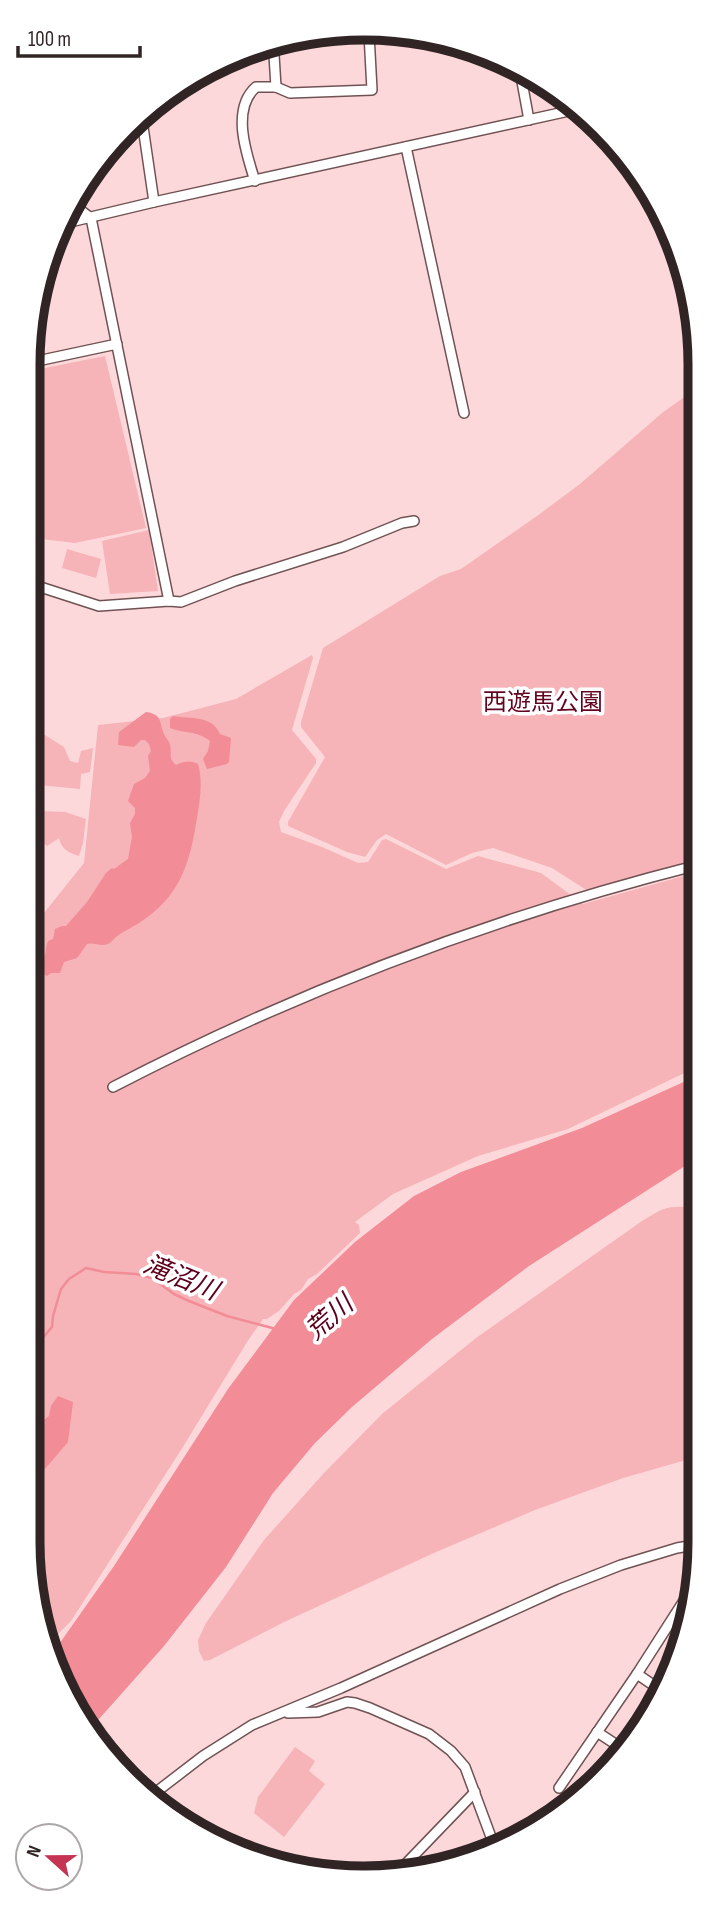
<svg xmlns="http://www.w3.org/2000/svg" width="728" height="1906" viewBox="0 0 728 1906" font-family="'Sofia Sans Condensed','Noto Sans JP',sans-serif">
<style>
.green{fill:#f6b3b8}
.water{fill:#f28c97}
.lines{fill:none;stroke-linecap:round;stroke-linejoin:round}
.stream{stroke:#f28c97;stroke-width:2.5}
.minor-casing{stroke:#705254;stroke-width:12}
.minor{stroke:#fff;stroke-width:9}
.labels{text-anchor:middle;stroke-width:7;stroke-linejoin:round;paint-order:stroke}
.park-label{font-size:24px;fill:#62041f;stroke:#fff}
.water-label{font-size:26px;font-style:italic;fill:#5e001c;stroke:#fff}
.rim{fill:none;stroke:#312425;stroke-width:9}
</style>
<rect width="100%" height="100%" fill="#fdd8da"/>
<g class="green">
<path d="M105 356 146 528 75 543 33 538 28 515V382L42 379 40 369Z"/>
<path d="M697 388 698 861 588 891 552 868 493 848 472 853 446 865 386 834 377 840 365 857 347 852 288 826V822L325 757 301 727V722L323 648 440 576 461 569 537 516 580 484 662 413Z"/>
<path d="M149 530 158 591 110 594 102 541Z"/>
<path d="M67 549 101 559 96 578 62 568Z"/>
<path d="M312 655 313 658 292 730 316 759V763L284 811 279 822 281 832 322 847 358 863 368 862 382 840 386 839 446 869 478 856 541 873 583 904 698 872 699 1066 568 1129 478 1156 393 1194 355 1222 359 1225 360 1233 317 1274 308 1279 301 1290 294 1294 279 1311 267 1319H263L247 1342 181 1450 71 1621 45 1647 28 1542V916L40 918 84 863 98 725 163 718 236 699Z"/>
<path d="M45 735 64 747 70 761 78 763 81 751 93 748 90 772 81 774 80 789 28 784V751H30L32 737Z"/>
<path d="M31 800 40 811 65 812 86 819 83 843 79 856C69 853 61 849 59 838L47 846 28 829V801Z"/>
<path d="M699 1205 700 1456 623 1478 535 1510 436 1552 284 1622 210 1660 204 1661 199 1651 198 1640 206 1623 264 1540 324 1473 382 1414 476 1338 642 1221C652 1215 663 1207 675 1207 684 1206 691 1208 699 1205Z"/>
<path d="M295 1747 315 1761 309 1771 325 1784 284 1837 254 1813 258 1797Z"/>
</g>
<g class="water">
<path d="M146 712C164 715 158 722 165 736 167 740 169 740 170 745 172 754 168 759 176 765 184 761 190 760 198 764 203 782 200 799 197 818 190 863 180 897 139 923 133 927 126 930 120 934 116 936 112 942 108 944 101 947 94 942 87 944L77 958 64 962 60 973H51L47 976 42 974 37 978 28 1001V961L32 959V954L34 950 40 958 43 960C47 953 45 948 48 941L53 939 55 929 62 926H66L87 902 106 873 112 868 114 869 128 859 132 837 130 823 135 814V808L128 801 134 784 145 778 150 771 148 756 151 751 149 744 145 740H141L134 747 118 745 119 732Z"/>
<path d="M173 716C190 719 212 715 220 734L231 738 229 762 227 764 207 769 203 759 208 751 210 741C196 730 185 734 170 728V719Z"/>
<path d="M699 1075V1160L685 1166 529 1266 432 1339 352 1407 315 1443 273 1493 226 1567 164 1646 91 1728 50 1657 114 1566 228 1389 294 1300 355 1242 414 1196 461 1172 582 1128Z"/>
<path d="M58 1396 73 1402 68 1442 44 1470 38 1484 33 1490 28 1491V1444L31 1442 38 1425 49 1416 51 1406Z"/>
</g>
<g class="lines">
<path class="stream" d="M28 1355 52 1327 53 1316 61 1289 69 1279 86 1268 104 1272 136 1274 152 1278 174 1294 189 1301 227 1316 276 1329"/>
<g class="minor-casing">
<g id="minor">
<path d="M520 71 529 120"/>
<path d="M276 87 290 93 372 90 369 34"/>
<path d="M142 120 154 202"/>
<path d="M406 147 464 413"/>
<path d="M255 181C246 153 231 109 256 87H276L274 55 272 47"/>
<path d="M75 206 91 218 169 601"/>
<path d="M66 223 154 202 578 109"/>
<path d="M28 363 117 344"/>
<path d="M28 583 99 606 169 601 181 602 235 581 343 547 402 523 414 521"/>
<path d="M113 1087C298 991 496 916 698 865"/>
<path d="M675 1615 689 1625"/>
<path d="M637 1674 659 1689"/>
<path d="M288 1713 318 1712 347 1702 355 1703 370 1708 429 1734 451 1751 465 1767 494 1845"/>
<path d="M597 1732 626 1751"/>
<path d="M559 1788 637 1674 694 1585"/>
<path d="M151 1796 203 1756 252 1725 341 1688 560 1589 621 1565 677 1548 700 1544"/>
<path d="M397 1873 475 1792"/>
</g>
</g>
<use href="#minor" class="minor"/>
</g>
<g class="labels">
<g class="park-label">
<text x="543" y="710">西遊馬公園</text>
</g>
<g class="water-label">
<text transform="translate(181 1277) rotate(22)" y="9">滝沼川</text>
<text transform="translate(329 1317) rotate(-41)" y="9">荒川</text>
</g>
</g>
<path d="M0 0H728V1906H0ZM364 40H364A324 324 0 0 1 688 364V1542A324 324 0 0 1 364 1866H364A324 324 0 0 1 40 1542V364A324 324 0 0 1 364 40Z" fill="#fff" fill-rule="evenodd"/>
<path class="rim" d="M364 40H364A324 324 0 0 1 688 364V1542A324 324 0 0 1 364 1866H364A324 324 0 0 1 40 1542V364A324 324 0 0 1 364 40Z"/>
<g transform="translate(49 1857) rotate(291)"><circle r="33" fill="#ffffff" stroke="#ada7a8" stroke-width="2"/>
<path d="M0-5L12 26L0 18L-12 26Z" fill="#c53553"/>
<text y="-10" font-size="19" font-weight="bold" text-anchor="middle" fill="#312425">N</text>
</g>
<path d="M18 46v10h122v-10" fill="none" stroke="#312425" stroke-width="3.5"/>
<text x="28" y="46" font-size="21" fill="#312425" stroke="#ffffff" stroke-width="5" paint-order="stroke">100 m</text>
</svg>
